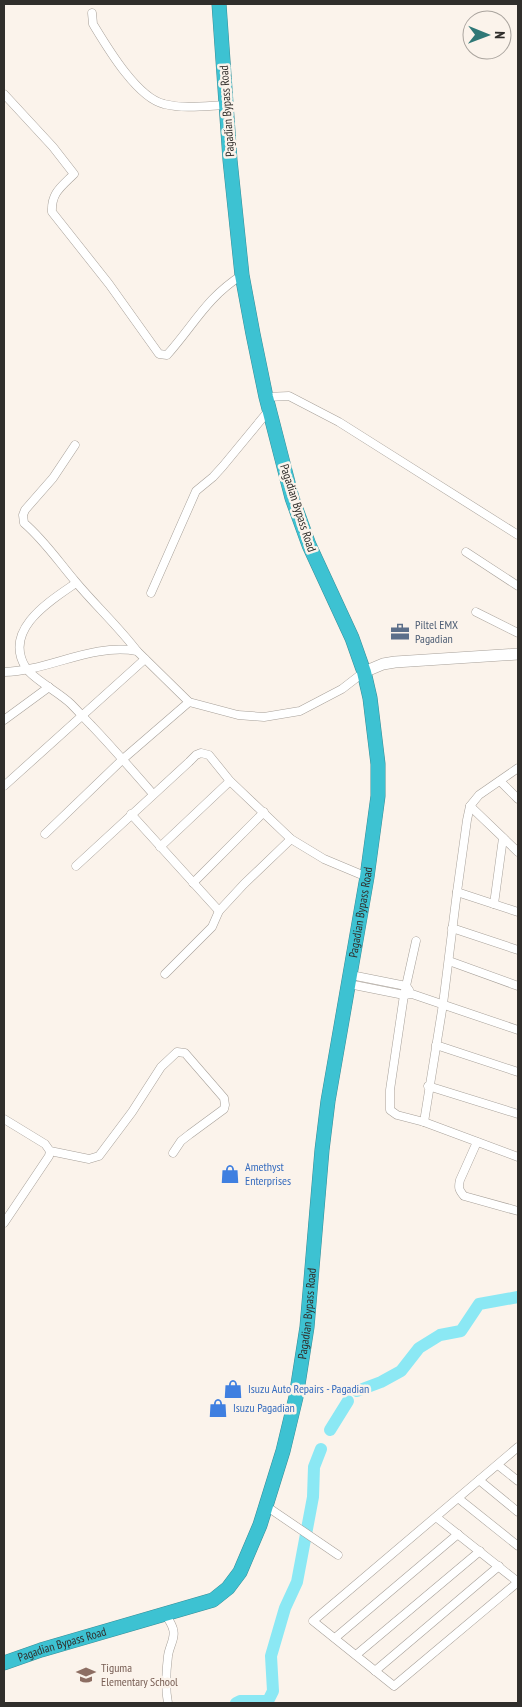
<svg xmlns="http://www.w3.org/2000/svg" width="522" height="1707" viewBox="0 0 522 1707" font-family="'PT Sans Narrow',sans-serif">
<style>
.lines{fill:none;stroke-linecap:round;stroke-linejoin:round}
.river{stroke:#8be8f4;stroke-width:12}
.street-casing{stroke:#a7a099;stroke-width:9}
.secondary-casing{stroke:#a7a099;stroke-width:12}
.highway-casing{stroke:#388e98;stroke-width:15}
.street{stroke:#fff;stroke-width:8}
.secondary{stroke:#fff;stroke-width:11}
.highway{stroke:#3dc2d2;stroke-width:14}
.labels{text-anchor:middle;stroke-width:5;stroke-linejoin:round;paint-order:stroke}
.street-label{font-size:12px;fill:#302e2b;stroke:#fbf3eb}
.service-label{font-size:12px;fill:#4e5e75;stroke:#fbf3eb;text-anchor:start}
.shop-label{font-size:12px;fill:#366cbe;stroke:#fbf3eb;text-anchor:start}
.education-label{font-size:12px;fill:#785e54;stroke:#fbf3eb;text-anchor:start}
</style>
<rect width="100%" height="100%" fill="#fbf3eb"/>
<g class="lines">
<g class="river">
<path d="M357 1391 381 1382 401 1371 419 1348 440 1335 461 1331 479 1304 518 1297"/>
<path d="M330 1430 348 1401"/>
<path d="M236 1703 240 1701H268L273 1691 271 1656 285 1608 297 1582 313 1497 314 1467 321 1449"/>
</g>
<g class="street-casing">
<g id="street">
<path d="M92 13 93 24C107 47 137 98 164 104 184 109 205 106 226 105"/>
<path d="M4 94 53 147 74 174C61 187 51 193 52 212L109 284 159 354 167 355C194 325 206 298 242 275"/>
<path d="M266 397 289 396 339 422 518 535"/>
<path d="M75 445 53 478 25 510 23 515 24 523C44 540 58 561 75 581 95 605 118 626 137 651"/>
<path d="M466 552 518 586"/>
<path d="M76 583C50 601 2 630 26 668 33 679 60 693 71 704 78 711 85 719 92 726 113 748 133 771 153 794"/>
<path d="M151 593 196 491 213 477 223 466 270 409"/>
<path d="M476 612 518 633"/>
<path d="M4 672C49 671 91 643 137 651L189 702 238 715 264 717 300 711 342 689 364 672"/>
<path d="M4 720 49 687"/>
<path d="M500 781 518 799"/>
<path d="M4 786 145 659"/>
<path d="M470 806 518 852"/>
<path d="M131 814 219 911 244 884 291 839"/>
<path d="M45 834 123 759 189 702"/>
<path d="M160 847 230 781"/>
<path d="M76 866 189 762 196 755 201 753 209 755 230 781 291 839 324 859 367 877"/>
<path d="M193 883 264 812"/>
<path d="M457 892 518 912"/>
<path d="M494 904 503 838"/>
<path d="M452 928 518 950"/>
<path d="M416 941 404 995 390 1090V1110L397 1115 424 1122 518 1157"/>
<path d="M449 961 518 986"/>
<path d="M165 974 212 927 219 911"/>
<path d="M351 975 406 986 409 990"/>
<path d="M349 984 404 995 412 994 518 1030"/>
<path d="M436 1045 518 1072"/>
<path d="M428 1086 518 1114"/>
<path d="M4 1119 45 1144 50 1151 89 1159 99 1156 132 1112 161 1067 177 1052 185 1053 224 1098 225 1105 224 1109 190 1134 181 1141 173 1153"/>
<path d="M424 1122 443 1004 457 892 467 820 470 806 479 795 518 768"/>
<path d="M477 1142 460 1180C458 1188 459 1190 464 1196L518 1211"/>
<path d="M4 1223 49 1156 50 1151"/>
<path d="M498 1465 518 1481"/>
<path d="M479 1480 518 1512"/>
<path d="M458 1498 518 1546"/>
<path d="M266 1506 338 1555"/>
<path d="M436 1517 518 1582 394 1686 313 1621 518 1447"/>
<path d="M166 1615C168 1619 172 1624 173 1629 176 1637 169 1647 168 1656 166 1672 165 1688 168 1703"/>
<path d="M335 1638 458 1534"/>
<path d="M356 1655 480 1551"/>
<path d="M375 1671 499 1566"/>
</g>
</g>
<g class="secondary-casing">
<path id="secondary" d="M364 672 383 664 395 662 518 654"/>
</g>
<g class="highway-casing">
<g id="highway">
<path id="s1" d="M4 1663 41 1650 213 1600 228 1588 240 1572 260 1525 283 1451 296 1397 307 1327 322 1150 328 1101 367 877 378 796V764L370 698 364 672 352 638 309 545 292 498 266 397 253 334 242 275 230 160 219 4"/>
</g>
</g>
<use href="#street" class="street"/>
<use href="#secondary" class="secondary"/>
<use href="#highway" class="highway"/>
</g>
<defs>
<g id="office-bare" transform="scale(1.5)"><path d="M-6-3h4V-5.5h4V-3h4V5H-6ZM-1-4.5V-3h2v-1.5ZM-6 0V1H6V0Z" fill="#5c6f8a" stroke="#fbf3eb" stroke-width="2.5" paint-order="stroke"/></g>
<g id="shop-bare" transform="scale(1.5)"><path d="M-5-2.5h2.3a2.7 3.5 0 0 1 5.4 0H5L5.5 6h-11ZM-1.5-2.5h3a1.5 2.3 0 0 0-3 0Z" fill="#3f7fe0" stroke="#fbf3eb" stroke-width="2.5" paint-order="stroke"/></g>
<g id="school-bare" transform="scale(1.5)"><path d="M0-5L7-2L0 1L-7-2ZM-4 1L0 2.5L4 1V4Q0 6-4 4Z" fill="#8d6e63" stroke="#fbf3eb" stroke-width="2.5" paint-order="stroke"/></g>
</defs>
<g fill-rule="evenodd">
<use href="#office-bare" x="400" y="632"/>
<use href="#shop-bare" x="230" y="1174"/>
<use href="#shop-bare" x="233" y="1389"/>
<use href="#shop-bare" x="218" y="1408"/>
<use href="#school-bare" x="86" y="1675"/>
</g>
<g class="labels">
<g class="street-label">
<text transform="translate(227 111) rotate(-94)" y="4">Pagadian Bypass Road</text>
<text transform="translate(298 508) rotate(72)" y="4">Pagadian Bypass Road</text>
<text dy="4" stroke="none"><textPath href="#s1" startOffset="931">Pagadian Bypass Road</textPath></text>
<text dy="4" stroke="none"><textPath href="#s1" startOffset="526">Pagadian Bypass Road</textPath></text>
<text dy="4" stroke="none"><textPath href="#s1" startOffset="61">Pagadian Bypass Road</textPath></text>
</g>
<g class="service-label">
<text x="415" y="629">Piltel EMX<tspan x="415" dy="14">Pagadian</tspan></text>
</g>
<g class="shop-label">
<text x="245" y="1171">Amethyst<tspan x="245" dy="14">Enterprises</tspan></text>
<text x="248" y="1393">Isuzu Auto Repairs - Pagadian</text>
<text x="233" y="1412">Isuzu Pagadian</text>
</g>
<g class="education-label">
<text x="101" y="1672">Tiguma<tspan x="101" dy="14">Elementary School</tspan></text>
</g>
</g>
<rect width="522" height="1707" fill="none" stroke="#302e2b" stroke-width="10"/>
<g transform="translate(487 35) rotate(91)"><circle r="24" fill="#fbf3eb" stroke="#aaa49e"/>
<path d="M0-4L9 19L0 12L-9 19Z" fill="#2f7877"/>
<text y="-8" font-size="14" font-weight="bold" text-anchor="middle" fill="#302e2b">N</text>
</g>
</svg>
